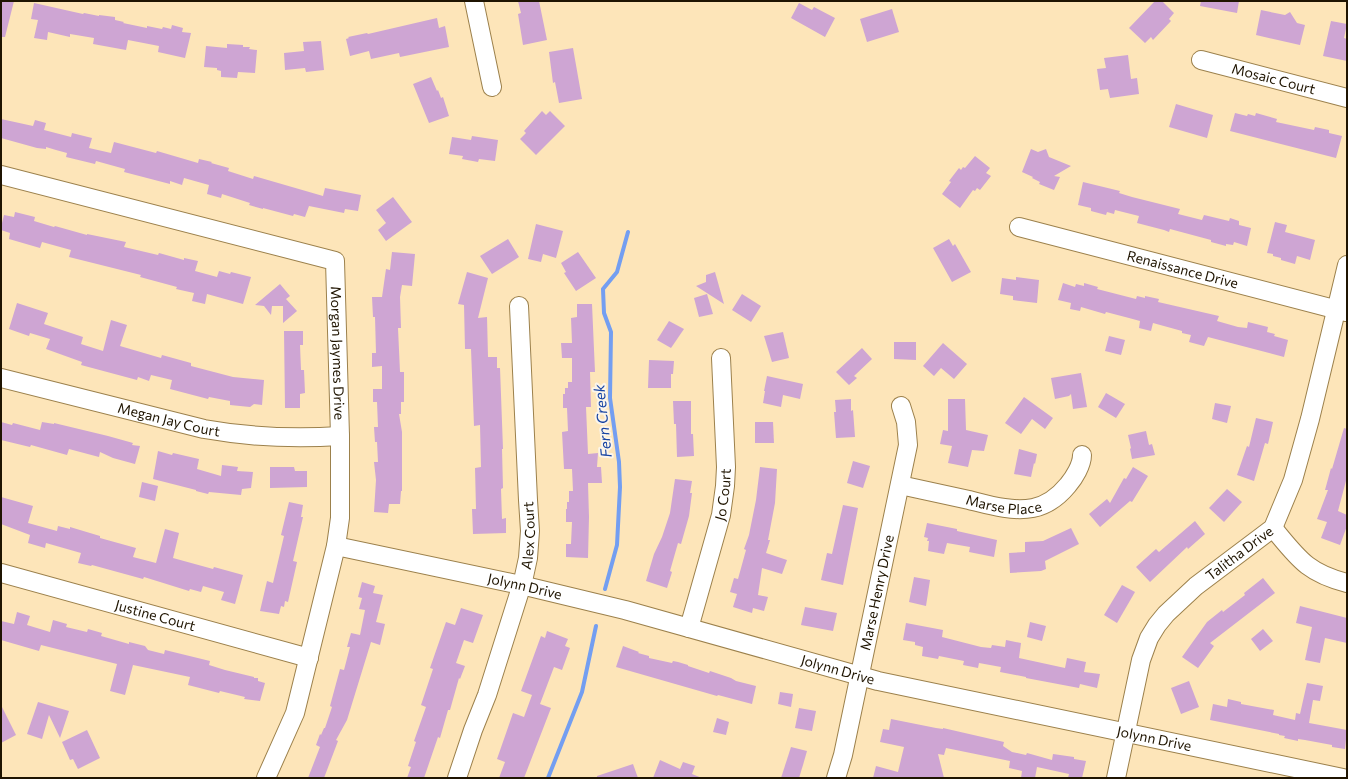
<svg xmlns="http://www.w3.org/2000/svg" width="1348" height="779" viewBox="0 0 1348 779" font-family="Commissioner,sans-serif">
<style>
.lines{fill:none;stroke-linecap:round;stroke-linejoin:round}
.stream{stroke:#739ef1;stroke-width:4}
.building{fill:#cea5d3}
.minor-casing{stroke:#9c814c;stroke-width:20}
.minor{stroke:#fff;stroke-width:18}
.labels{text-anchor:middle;stroke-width:4;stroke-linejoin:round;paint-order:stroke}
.street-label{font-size:14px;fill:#1f1401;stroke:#fbf5ea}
.water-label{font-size:15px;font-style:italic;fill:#1845a3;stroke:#fbf5ea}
</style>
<rect width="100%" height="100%" fill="#fde5b9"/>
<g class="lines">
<g class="stream">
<path d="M605 589 617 545 620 487 619 462 610 398 611 332 604 313 603 289 617 272 628 232"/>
<path d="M548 778 582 692 596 626"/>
</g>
</g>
<g class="building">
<path d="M1 1H14L5 37H1Z"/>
<path d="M518 1H539L547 40 523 45 518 14 521 13Z"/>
<path d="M1155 1H1162L1174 13 1169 19 1171 21 1153 40 1151 37 1145 43 1129 28Z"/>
<path d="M1201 1H1239L1237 13 1200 6Z"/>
<path d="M34 3 83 14 84 13 99 16V15L115 17V20L124 22 123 23 147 28V26L162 29 163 27 171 29 172 25 183 28 182 32 191 33 185 58 158 52 159 46 128 40 126 50 93 44 94 38 70 34V37L48 32 47 40 34 38 38 20 31 19Z"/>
<path d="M799 3 812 10 814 7 835 18 825 37 791 18Z"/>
<path d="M892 9 899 32 867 42 860 19Z"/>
<path d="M1261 10 1285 15 1290 12 1297 23 1305 25 1300 45 1256 35Z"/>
<path d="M437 18 439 28 445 26 449 47 400 57 399 53 371 59 369 51 350 56 346 39 349 38 348 37 367 33 368 34Z"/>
<path d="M1331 21 1347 24 1344 38 1347 39V61L1323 56Z"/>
<path d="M321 41 324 70 306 72 305 68 285 70 284 53 304 51 303 42Z"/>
<path d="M227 44 243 45V47H250L249 49 257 50 255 73 238 72 237 78 221 77V71L217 70V68L204 67 206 46 227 48Z"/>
<path d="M573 48 582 99 559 103 555 82 553 83 549 52Z"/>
<path d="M1128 55 1131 79 1137 78 1139 94 1110 98 1108 89 1100 90 1097 69 1106 68 1104 58Z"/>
<path d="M431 77 437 91 438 90 441 98 443 97 449 116 429 123 413 84Z"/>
<path d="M1176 104 1213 115 1207 138 1169 127Z"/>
<path d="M542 111 546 115 550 111 565 126 536 155 520 139 526 133 524 131Z"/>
<path d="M1235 113 1247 116 1248 114 1255 116 1256 113 1277 119 1276 122 1314 130 1315 127 1329 130V133L1342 136 1336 158 1230 131Z"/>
<path d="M1 119 33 126 35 120 46 123 44 130 71 137 72 133 92 138 89 148 111 153 114 142 156 153 157 151 198 163 199 159 212 162 211 163 229 168 228 171 253 179 254 176 323 196 325 188 361 195 358 211 345 209 344 213 309 206 305 217 294 214 293 216 263 208V209L249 205 250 203 222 194 221 198 207 194 209 185 184 178 182 185 170 181V184L124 172 125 169 96 161 95 164 66 157 67 153 56 150 46 147V149L37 148 1 138Z"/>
<path d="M472 136 498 140 495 161 479 159 478 162 462 159 463 156 449 154 452 137 471 140Z"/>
<path d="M1031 149 1038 152 1046 149 1049 157 1071 166 1054 176 1060 177 1054 190 1039 184 1040 182 1032 178 1033 177 1022 172Z"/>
<path d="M975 156 990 168 986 173 991 176 980 190 977 188 975 191 973 190 960 208 942 194 951 182 949 181 959 168 961 170 963 167 965 168Z"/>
<path d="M1083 182 1120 191 1119 193 1132 197 1180 209 1178 214 1202 220 1204 215 1229 221 1230 218 1239 221V225L1251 228 1247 246 1234 242 1233 245 1226 244V246L1211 242V240L1170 229 1169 232 1164 230 1137 223 1139 216 1115 210 1114 214 1107 212 1106 215 1091 211V208L1078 205Z"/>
<path d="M393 197 412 222 386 241 378 230 386 223 376 210Z"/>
<path d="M15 212 35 217 34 221 54 227 55 226 87 235V234L126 242 124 247 158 255 159 253 184 260V258L198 261 195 271 217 277 219 271 230 274 231 272 251 277 243 304 207 294 205 304 192 301 194 293 176 289 177 287 140 277 141 275 69 257 71 250 42 242 40 248 9 239 10 233 1 230V227L4 215 14 217Z"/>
<path d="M1275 222 1287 225 1285 232 1315 240 1310 260 1297 256 1295 264 1281 260V258L1273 256V254L1267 253Z"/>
<path d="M536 224 563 231 556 258 543 254 541 262 528 259Z"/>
<path d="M508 239 519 257 492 274 480 256Z"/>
<path d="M949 239 953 246 955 244 971 272 952 282 933 248Z"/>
<path d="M392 252 415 254 412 286 402 285 400 297 401 328H398L400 372H404V402H401V414H399L402 432V491H401L400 504H389L388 513 374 512 376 480 374 462H378L377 442H375L374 427H378L377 402H373V389H382V366L372 367V353H376L375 317H373L372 297H382L386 269 390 270Z"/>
<path d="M578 252 596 278 576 291 564 273 566 272 561 263Z"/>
<path d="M467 272 488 278 478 318 487 317 488 357H497V368H500L503 449H502L503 488 501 489 502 519 506 518V533L473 534 472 509H476L475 468 481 467 480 425 474 426 471 349H465L464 305 458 304Z"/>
<path d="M715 272 717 279 724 304 696 286 706 282V275Z"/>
<path d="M1016 277 1039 280 1037 303 1013 300V296L1000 294 1002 278 1016 280Z"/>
<path d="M1063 283 1075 287 1076 284 1084 286V283L1098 287 1097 289 1136 299 1137 296 1145 298V296L1159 299 1158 302 1219 316 1217 321 1238 327 1247 328 1248 322 1268 327 1267 332 1275 334 1274 336 1288 340 1284 357 1208 337 1204 346 1189 342 1191 335 1182 333V331L1153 323 1151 331 1139 328 1140 321 1129 318 1106 312 1105 314 1081 307 1080 311 1070 309 1071 303 1058 300Z"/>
<path d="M280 284 290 296 286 299 297 311 283 323V306H272L271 315 264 306 255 305Z"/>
<path d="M707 294 713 314 699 317 694 298Z"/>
<path d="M742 294 761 306 751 322 732 310Z"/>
<path d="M17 303 48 313 44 324 83 337 81 344 103 351 111 320 127 325 120 346 161 358 162 355 191 363V366L233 377 264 380 262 405 254 404 250 407 230 405V401L209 397 208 399 170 389 172 380 151 375 149 381 138 377 137 380 81 365 82 362 46 349 50 339 30 333 29 336 9 329Z"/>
<path d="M577 304H592L595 372H590L591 407H586L588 454 598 453 597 467H601L602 483H588L589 517 588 558 566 557V544H571L572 522H566V509H567V502H569V491H573L572 469H564L562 432 568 431 567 408H563V394H565V388H568V382H572V358H562L561 343H572L571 318 577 317Z"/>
<path d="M669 321 684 329 671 348 657 340Z"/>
<path d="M284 331H303V345H300L301 370H304L305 393 300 394V408H285Z"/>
<path d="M783 332 789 358 772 362 764 336Z"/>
<path d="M1109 336 1125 340 1121 355 1105 351Z"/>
<path d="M894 342H916V360L894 359Z"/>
<path d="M943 343 967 364 954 379 941 368 934 376 923 366Z"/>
<path d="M862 348 872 359 854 376 857 378 849 385 836 372Z"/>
<path d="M649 360 674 361 673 374H671V388H648Z"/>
<path d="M1081 373 1087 407 1073 409 1071 394 1069 396 1055 399 1051 378Z"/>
<path d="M767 376 803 384 800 399 783 395 781 407 763 403 765 391H764Z"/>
<path d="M1106 393 1125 404 1116 418 1098 407Z"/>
<path d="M1024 397 1053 418 1045 429 1032 419 1021 434 1005 423Z"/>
<path d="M851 399V411L853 410 855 437 836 438 834 412H836L835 400Z"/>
<path d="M948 399H965L966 430 988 435 984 451 972 450 968 467 948 463 952 446 940 444 943 430 948 431Z"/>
<path d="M673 401H691V434H693L694 456 677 457 676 424H674Z"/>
<path d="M1215 403 1231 406 1227 423 1212 419Z"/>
<path d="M1256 418 1273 422 1268 444 1265 443 1254 481 1237 475 1247 446 1249 447Z"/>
<path d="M1 422 12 425 13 423 40 430 42 422 54 424V423L108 436 133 443 132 445 140 446 135 464 113 458 100 452 99 457 69 449 67 455 31 445 30 447 1 440Z"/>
<path d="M755 422H773L774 443H755Z"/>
<path d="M1344 428 1347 429V477L1338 511 1347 515V526L1340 545 1321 538 1327 522 1317 519 1328 490H1325L1331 468 1332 469Z"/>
<path d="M1146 431 1149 445 1152 444 1155 455 1132 459 1130 449 1131 448 1128 435Z"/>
<path d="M1019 449 1037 454 1035 464 1034 463 1031 477 1014 474Z"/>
<path d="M158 451 172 455 173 453 199 459 197 469 221 476 222 465 238 467 237 471 253 472 251 488 242 489 241 495 209 492 208 494 196 491V490L153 479Z"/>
<path d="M853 461 870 466 863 488 847 483Z"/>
<path d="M270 467H294L295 471H307V487L270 488Z"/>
<path d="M760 467 777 469 775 503 768 540H770L766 553 787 560 782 574 762 568 758 595 768 597 764 611 753 608 752 613 733 607 737 594 730 592 734 578 738 579 746 550 744 549 749 535 756 500Z"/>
<path d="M1133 467 1148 476 1132 502 1130 501 1100 527 1089 514 1107 499 1110 503 1124 478 1126 479Z"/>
<path d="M675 479 692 481 690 493H692L689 516 681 544 678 543 670 571 672 572 667 588 646 581 654 554 662 537 670 513Z"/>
<path d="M142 482 158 486 155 501 139 497Z"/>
<path d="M1227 489 1242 502 1224 522 1209 508Z"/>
<path d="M1 497 33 506 28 523 57 531 58 526 70 529V527L100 536V538L136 548 133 557 156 563 165 529 179 533 173 558 213 569 214 567 243 575 235 604 221 600 224 592 203 586 201 592 190 589 189 591 144 577 143 579 92 565 91 566 78 563 81 553 46 543 45 548 28 543 30 535 1 524Z"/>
<path d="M289 502 303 505 301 517H303L293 561 297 562 288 602 285 601 284 607 281 606 279 614 260 611 267 581 273 583 284 536 281 535Z"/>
<path d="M843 505 858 508 843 585 821 580 827 553 832 554Z"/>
<path d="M1195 521 1205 534 1188 549 1187 547 1150 582 1136 567 1156 549 1159 552Z"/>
<path d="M927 523 957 529V531L997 540 994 557 969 552 970 547 947 543 944 554 928 551 929 541H927L928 538 924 537Z"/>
<path d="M1071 528 1079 544 1045 561 1046 569 1041 571 1010 573 1009 553 1025 552V542L1043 541Z"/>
<path d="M914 577 930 580 926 606 909 602Z"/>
<path d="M1263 578 1275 593 1210 643 1214 646 1198 668 1182 657 1207 622 1222 610 1223 612 1245 595 1244 593Z"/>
<path d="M362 582 375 586 373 593 383 595 376 622 385 624 380 645 371 642 347 720 336 740 338 741 324 778H308L320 747 316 745 320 734 321 735 324 728H325L332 707 330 706 340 669 344 670 350 647H347L351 633 360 635 365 610 359 609 362 598 358 597Z"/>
<path d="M1122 585 1135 592 1117 623 1104 615Z"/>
<path d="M1300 606 1347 618V643L1325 638 1320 663 1305 660 1312 627 1296 623Z"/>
<path d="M805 607 837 613 833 631 801 625Z"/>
<path d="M461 608 483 615 473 643 464 640 456 663 465 666 460 679 459 678 450 710H448L440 738 438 737 424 778H407L411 767 408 766 416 742 414 741 426 707 421 705 433 669 430 668 446 622 455 625Z"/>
<path d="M17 612 30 616 27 625 50 632 53 620 67 624 66 627 87 632 88 629 102 633 101 636 129 644V642L145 646 148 650 164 654 165 650 210 661 209 665 225 670 254 677V678H258V681L265 683 260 701 244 699 245 697 220 691 219 693 188 685 190 677 133 665 125 695 110 691 117 664 41 645 39 651 1 640V621L14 624Z"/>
<path d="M1030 622 1046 626 1042 641 1027 637Z"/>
<path d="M906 623 943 630 942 637 981 647 991 648 992 645 1005 647 1006 640 1021 643 1019 658 1065 668 1067 658 1086 662 1084 672 1100 674 1097 688 1080 684 1079 688 1026 678V677L1000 672 1001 667 979 663 978 668 963 665 964 661 939 656 938 659 922 656 923 647 915 645V642L903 640Z"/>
<path d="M1263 629 1273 641 1260 651 1251 639Z"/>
<path d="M547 631 568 639 565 646 570 648 562 670 554 667 540 704 551 708 524 778H499L505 762 497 759 513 713 524 717 532 695 521 691 541 636 545 638Z"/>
<path d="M623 646 639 652 638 653 649 656V658L672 663 673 661 678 662 688 665V666L709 673 710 671 731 678 736 681 756 686 752 704 718 695 717 696 616 667Z"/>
<path d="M1189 681 1199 707 1181 714 1171 688Z"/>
<path d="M1307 683 1323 686 1320 701 1313 700 1309 723 1347 730 1345 749 1332 747V745L1305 740 1298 739V741L1284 738 1285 736 1279 735V734L1210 720 1213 704 1227 707 1228 699 1241 702V704L1274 710 1273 715 1295 720 1296 713 1300 714Z"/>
<path d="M780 692 793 694 791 707 778 704Z"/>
<path d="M38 702 69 711 60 738 49 715 42 739 27 734Z"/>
<path d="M1 705 16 735 1 743Z"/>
<path d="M799 708 816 711 812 731 795 728Z"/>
<path d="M717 718 729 722 726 735 713 732Z"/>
<path d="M891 719 936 728 943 729V728L1004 742 1003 746 1012 752 1026 755 1027 753 1052 760 1053 754 1074 757V759L1086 761 1082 778H1068L1069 774 1037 767 1035 778H1021L1022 771 1009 768 1010 761 946 748 944 755 938 754 944 778H873L876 766 898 772 904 747 880 742 883 729 889 730Z"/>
<path d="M87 730 100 758 78 769 73 759 70 760 62 742Z"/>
<path d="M791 747 807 751 803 765 799 778H781Z"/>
<path d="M660 760 680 769 683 762 695 766 692 774 702 778H653Z"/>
<path d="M633 764 638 778H597V776Z"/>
</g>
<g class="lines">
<g class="minor-casing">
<g id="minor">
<path d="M474 1 492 87"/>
<path id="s1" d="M1201 60 1347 98"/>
<path id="s2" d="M1 175 335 261 340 436V518L336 546 295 713 266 778"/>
<path id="s3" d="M1019 227 1346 312"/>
<path id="s4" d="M1 378 204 429C249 437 294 439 340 436"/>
<path id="s5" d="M900 485C923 490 946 495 969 500 989 505 1012 512 1033 508 1048 505 1059 496 1068 485 1074 478 1082 465 1082 455"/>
<path d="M1273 528C1298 558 1307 573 1347 583"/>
<path id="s6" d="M336 546 521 585 625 610 878 681 1343 778"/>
<path id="s7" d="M1 573 309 658"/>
<path id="s8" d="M689 628 721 515 725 486 726 467 721 358"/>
<path id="s9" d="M457 778 473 730 487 695 523 581 528 558 530 531 528 500 519 306"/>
<path id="s10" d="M836 778 843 755 908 445 906 422 901 406"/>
<path id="s11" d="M1116 778 1141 660 1149 638 1157 625 1166 614 1196 586 1273 528 1293 480 1310 419 1347 265"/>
</g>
</g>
<use href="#minor" class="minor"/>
</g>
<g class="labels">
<g class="street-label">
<text dy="5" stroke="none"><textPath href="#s1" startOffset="75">Mosaic Court</textPath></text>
<text dy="5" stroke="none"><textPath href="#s3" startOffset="169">Renaissance Drive</textPath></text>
<text dy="5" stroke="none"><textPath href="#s2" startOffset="437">Morgan Jaymes Drive</textPath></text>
<text dy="5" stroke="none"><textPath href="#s4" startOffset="173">Megan Jay Court</textPath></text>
<text dy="5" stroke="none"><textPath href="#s8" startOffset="138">Jo Court</textPath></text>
<text dy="5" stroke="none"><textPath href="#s5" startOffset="106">Marse Place</textPath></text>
<text dy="5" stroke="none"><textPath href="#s9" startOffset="254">Alex Court</textPath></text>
<text dy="5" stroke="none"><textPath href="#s11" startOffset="269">Talitha Drive</textPath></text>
<text dy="5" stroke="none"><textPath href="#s6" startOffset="193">Jolynn Drive</textPath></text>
<text dy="5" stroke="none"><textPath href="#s10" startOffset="190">Marse Henry Drive</textPath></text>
<text dy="5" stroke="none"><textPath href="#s7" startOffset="160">Justine Court</textPath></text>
<text dy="5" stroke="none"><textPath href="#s6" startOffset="517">Jolynn Drive</textPath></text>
<text dy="5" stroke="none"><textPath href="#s6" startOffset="841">Jolynn Drive</textPath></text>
</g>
<g class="water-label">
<text transform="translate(603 421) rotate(-96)" y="5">Fern Creek</text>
</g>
</g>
<rect width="1348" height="779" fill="none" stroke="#1f1401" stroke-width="4"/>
</svg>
